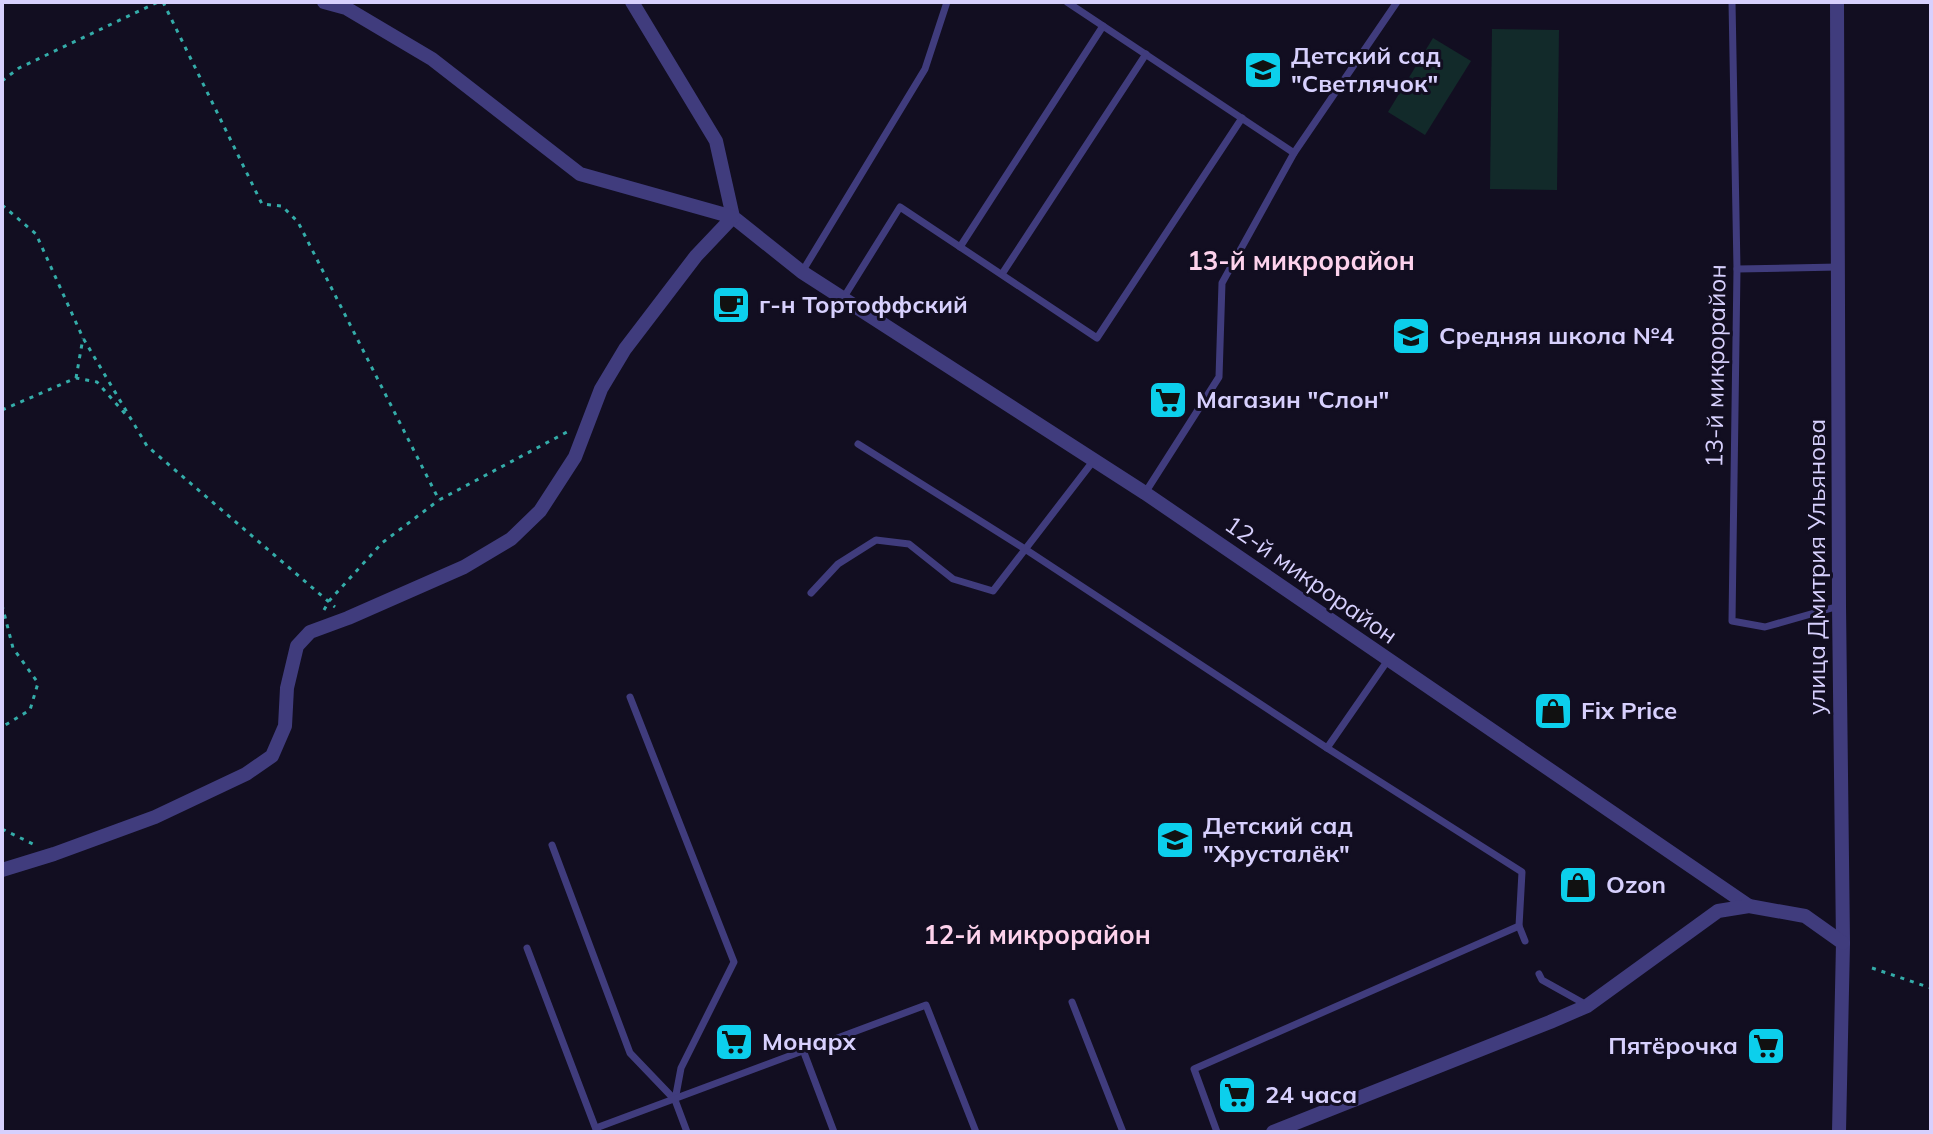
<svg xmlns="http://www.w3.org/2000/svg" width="1933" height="1134" viewBox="0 0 1933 1134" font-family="Mulish,sans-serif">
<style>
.green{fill:#122a2a}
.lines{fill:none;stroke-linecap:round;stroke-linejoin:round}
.path{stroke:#34aca9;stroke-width:3;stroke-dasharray:4 6;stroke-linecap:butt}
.service{stroke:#403c7d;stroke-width:7}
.minor{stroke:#403c7d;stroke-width:14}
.labels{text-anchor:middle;stroke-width:6;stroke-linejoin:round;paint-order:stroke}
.poi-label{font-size:24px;font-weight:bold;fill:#d7d0fd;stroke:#120e21;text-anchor:start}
.street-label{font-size:24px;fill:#d7d0fd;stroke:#120e21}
.neighbourhood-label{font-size:26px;font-weight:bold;fill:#fdd2ec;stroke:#120e21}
</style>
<rect width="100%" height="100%" fill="#120e21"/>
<g class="green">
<path d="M1492 29 1559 30 1557 190 1490 189Z"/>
<path d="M1433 38 1471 61 1425 135 1388 112Z"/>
</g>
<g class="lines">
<g class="path">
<path d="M163 2 262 204 282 206 298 222 439 500 567 432"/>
<path d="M2 81 19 68 158 2"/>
<path d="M2 205 36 234 83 338 147 446 335 607"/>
<path d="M76 378 83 338"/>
<path d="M2 410 76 378 97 382 128 417"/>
<path d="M2 605 13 648 38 683 30 710 2 727"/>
<path d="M324 610 329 601 382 543 439 500"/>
<path d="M2 829 35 845"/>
<path d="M1872 968 1931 988"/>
</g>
<g class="service">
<path d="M1067 2 1294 153"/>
<path d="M1732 2 1737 269 1732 621 1765 627 1839 606"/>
<path d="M960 247 1103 26"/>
<path d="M1737 269 1838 267"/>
<path d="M802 272 925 69 947 2"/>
<path d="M1002 274 1146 54"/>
<path d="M844 297 900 207 1097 338 1242 118"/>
<path d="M858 444 1025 549 1327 748 1388 660"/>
<path d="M1145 493 1219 377 1222 283 1294 153 1397 2"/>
<path d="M811 593 838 564 876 540 909 544 953 579 993 591 1094 460"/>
<path d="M630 697 734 962 681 1068 675 1100"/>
<path d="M552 845 630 1053 675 1100 687 1132"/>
<path d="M1519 926 1525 941"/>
<path d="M527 948 597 1132"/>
<path d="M1539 974 1542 980 1585 1004"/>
<path d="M1072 1002 1123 1132"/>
<path d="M803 1050 834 1132"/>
<path d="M596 1128 926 1005 976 1132"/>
<path d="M1217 1132 1194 1069 1519 926 1522 872 1327 748"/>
</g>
<g class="minor">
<path d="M632 2 716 141 733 217 802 272 1145 493 1749 906"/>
<path d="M1837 2 1839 606 1843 943 1839 1132"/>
<path d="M2 870 54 854 155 817 246 774 272 756 285 726 287 688 297 646 310 632 348 618 464 567 511 539 540 511 575 457 601 389 625 349 696 256 733 217 580 174 432 59 346 8 324 2"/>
<path d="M1273 1132 1550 1022 1587 1006 1718 911 1749 906 1805 916 1843 943"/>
</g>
</g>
<defs>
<g id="school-square" transform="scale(2)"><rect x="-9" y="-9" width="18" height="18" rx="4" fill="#0ccfec" stroke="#120e21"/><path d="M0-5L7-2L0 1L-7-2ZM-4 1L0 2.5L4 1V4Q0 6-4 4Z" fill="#111"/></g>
<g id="cafe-square" transform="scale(2)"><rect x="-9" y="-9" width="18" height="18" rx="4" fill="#0ccfec" stroke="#120e21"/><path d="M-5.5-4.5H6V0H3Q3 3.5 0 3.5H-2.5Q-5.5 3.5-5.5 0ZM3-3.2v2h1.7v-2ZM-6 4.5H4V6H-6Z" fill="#111"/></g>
<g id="supermarket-square" transform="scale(2)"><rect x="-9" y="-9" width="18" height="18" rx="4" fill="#0ccfec" stroke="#120e21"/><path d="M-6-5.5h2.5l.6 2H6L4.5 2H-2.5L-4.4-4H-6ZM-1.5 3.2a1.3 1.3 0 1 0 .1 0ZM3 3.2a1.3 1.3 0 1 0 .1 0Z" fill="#111"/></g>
<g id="shop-square" transform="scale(2)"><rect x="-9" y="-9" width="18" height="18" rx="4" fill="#0ccfec" stroke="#120e21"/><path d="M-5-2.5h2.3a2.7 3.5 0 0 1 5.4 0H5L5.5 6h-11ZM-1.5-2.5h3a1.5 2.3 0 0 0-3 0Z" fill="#111"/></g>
</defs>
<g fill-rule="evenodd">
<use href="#school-square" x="1263" y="70"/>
<use href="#cafe-square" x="731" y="305"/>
<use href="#school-square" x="1411" y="336"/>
<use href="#supermarket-square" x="1168" y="400"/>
<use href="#shop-square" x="1553" y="711"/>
<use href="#school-square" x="1175" y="840"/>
<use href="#shop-square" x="1578" y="885"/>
<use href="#supermarket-square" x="734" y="1042"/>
<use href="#supermarket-square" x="1766" y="1046"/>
<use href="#supermarket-square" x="1237" y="1095"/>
</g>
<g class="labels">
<g class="poi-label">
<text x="1291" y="64">Детский сад<tspan x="1291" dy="28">"Светлячок"</tspan></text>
<text x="759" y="313">г-н Тортоффский</text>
<text x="1439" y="344">Средняя школа №4</text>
<text x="1196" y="408">Магазин "Слон"</text>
<text x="1581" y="719">Fix Price</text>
<text x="1203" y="834">Детский сад<tspan x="1203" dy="28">"Хрусталёк"</tspan></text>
<text x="1606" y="893">Ozon</text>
<text x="762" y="1050">Монарх</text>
<text x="1738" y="1054" text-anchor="end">Пятёрочка</text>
<text x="1265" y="1103">24 часа</text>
</g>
<g class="street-label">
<text transform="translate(1716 366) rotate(-89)" y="8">13-й микрорайон</text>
<text transform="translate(1817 567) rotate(-90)" y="8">улица Дмитрия Ульянова</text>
<text transform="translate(1311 580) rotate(35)" y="8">12-й микрорайон</text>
</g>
<g class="neighbourhood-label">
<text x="1301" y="270">13-й микрорайон</text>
<text x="1037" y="944">12-й микрорайон</text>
</g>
</g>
<rect width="1933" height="1134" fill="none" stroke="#d7d0fd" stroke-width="8"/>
</svg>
